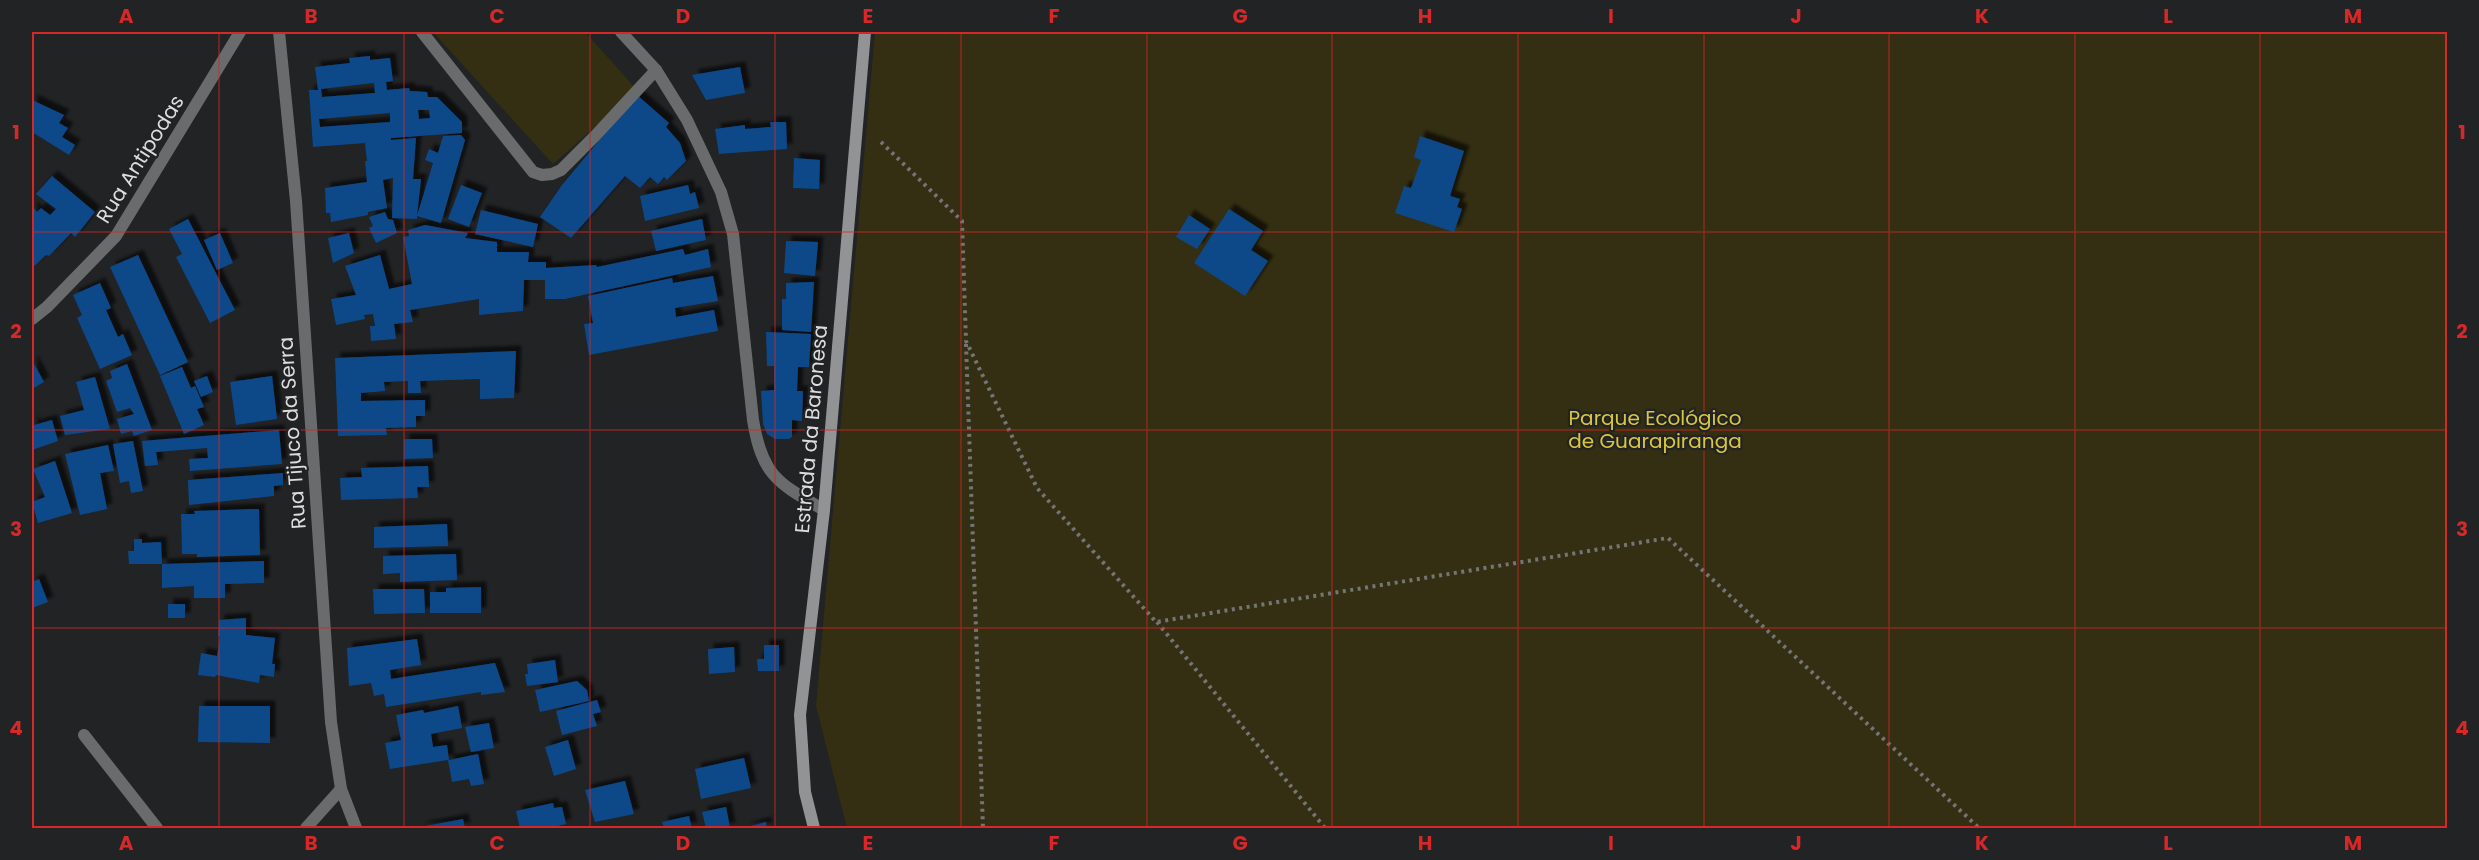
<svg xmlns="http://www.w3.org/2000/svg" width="2479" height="860" viewBox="0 0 2479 860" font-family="Poppins,sans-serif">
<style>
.green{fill:#342f12}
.building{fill:#0d4889;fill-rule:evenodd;filter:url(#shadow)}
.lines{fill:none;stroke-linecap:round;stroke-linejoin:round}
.path{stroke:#737576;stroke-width:4;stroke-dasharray:3 4.5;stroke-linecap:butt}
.lane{stroke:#6a6b6c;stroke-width:12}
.street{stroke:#6a6b6c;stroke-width:12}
.secondary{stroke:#929395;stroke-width:12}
.grid{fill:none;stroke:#d62828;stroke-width:1.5;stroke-opacity:0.55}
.labels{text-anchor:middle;stroke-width:4.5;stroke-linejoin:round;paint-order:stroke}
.street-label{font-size:20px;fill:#dbddde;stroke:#222325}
.park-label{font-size:20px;fill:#dac63b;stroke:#222325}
.neatline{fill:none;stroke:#d62828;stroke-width:2}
.grid-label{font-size:20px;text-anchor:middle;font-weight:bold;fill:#d62828}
</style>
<defs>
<filter id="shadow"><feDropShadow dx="5.5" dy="-5.5" stdDeviation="1.5" flood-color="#0009"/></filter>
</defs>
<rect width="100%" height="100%" fill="#222325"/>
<g class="green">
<path d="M433 32H585L637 90 553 164Z"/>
<path d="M875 32H2447V828H847L816 706Z"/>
</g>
<g class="building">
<path d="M370 56V60L390 58 393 81 386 82 387 90 409 88 410 91 427 92 428 97H437L462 122V133L391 138V140L416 138 413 179H421L417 216 433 163 425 160 429 149 438 153 443 136 461 135 465 140 441 223 417 216V219L392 218 393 178 383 180 387 208 368 212V215L331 222 330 213H326L325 188 367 182 365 161H367L365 143 313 147 309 90H318L315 67 350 63 349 58ZM374 83 375 93 322 97 321 89ZM418 110H429L430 118 419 119ZM390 113V122L320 127 319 119Z"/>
<path d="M740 67 745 93 706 100 692 75Z"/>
<path d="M637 95 669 123 666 127 680 143 686 161 667 180 664 177 658 184 650 177 640 188 625 176 571 238 540 217 562 185Z"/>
<path d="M32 100 64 115 59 123 68 128 62 137 75 145 69 155 32 132Z"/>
<path d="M770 122H786L787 149 719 154 715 129 745 125V129L771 127Z"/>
<path d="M1420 136 1464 151 1450 196 1460 199 1457 207 1462 209 1454 232 1395 213 1404 186 1411 188 1421 160 1414 157Z"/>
<path d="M794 158 820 160 819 189 793 188Z"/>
<path d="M52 176 95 212 75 237 71 233 49 256 46 255 32 268V206L37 212 41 208 50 215 56 209 36 194Z"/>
<path d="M461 185 482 193 469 227 448 219Z"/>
<path d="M688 185 690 194 695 192 699 208 645 221 640 196Z"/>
<path d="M1229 209 1263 231 1251 250 1268 261 1245 296 1194 263Z"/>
<path d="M481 210 538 224 533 247 475 234Z"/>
<path d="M385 212 388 219 393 220 397 233 376 243 369 228 373 226 369 217Z"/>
<path d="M1189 215 1210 229 1197 249 1176 237Z"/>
<path d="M188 219 235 310 210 323 176 257 182 254 169 229Z"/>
<path d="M702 219 706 240 656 251 651 231Z"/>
<path d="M425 225 468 233 465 238 497 242V252H529L528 262H546V268L596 265 597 267 683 249 685 255 708 249 711 267 565 299H545V280H524L523 311 479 315V299L410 310 413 322 394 324 396 339 371 341 370 326H375L373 314 364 315 365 319 336 325 331 299 356 295 345 266 380 255 389 289 412 284 403 237 409 236 408 230Z"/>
<path d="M220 233 233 263 217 270 204 240Z"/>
<path d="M349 233 354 253 333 263 328 238Z"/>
<path d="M786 241 818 242 815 276 784 273Z"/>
<path d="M138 255 188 362 160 375 110 267Z"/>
<path d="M713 276 718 301 675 308 676 317 714 310 718 331 589 355 584 324 593 323 588 296 672 278 673 283Z"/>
<path d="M814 282 811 332 782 330V299H786V283Z"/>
<path d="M100 283 111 308 106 310 118 337 123 334 132 355 100 369 77 318 82 315 73 295Z"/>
<path d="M766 332 811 334 809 367H798L797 391H803L802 421 792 420V437L789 439H775L767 434 763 424 761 391 774 390V366H767Z"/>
<path d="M516 351 514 398 480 399V379L420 381 421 393H408V381L384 382 385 391 361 393V401L425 400V416H416V427L386 428 387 435 338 436 335 358Z"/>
<path d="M32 360 44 382 32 389Z"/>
<path d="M127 364 152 430 134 436 132 431 121 434 117 419 134 414 130 408 117 412 106 381 112 378 110 371Z"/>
<path d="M182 367 191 388 195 386 204 407 197 409 204 425 184 434 160 376Z"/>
<path d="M207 376 213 392 201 397 194 381Z"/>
<path d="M272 376 277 419 236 425 230 382Z"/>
<path d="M95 377 110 429 65 435 60 416 84 410 76 382Z"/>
<path d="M32 419 34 425 52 420 58 441 32 450Z"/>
<path d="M279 430 282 464 190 471 189 459 208 458 207 448 156 452 158 465 145 466 142 441Z"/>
<path d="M404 439H432L433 458 404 459Z"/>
<path d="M133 441 143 491 131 493 129 481 120 483 113 444Z"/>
<path d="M108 445 114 471 100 473 107 509 80 515 65 454Z"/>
<path d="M55 461 72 513 38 523 32 502 45 497 33 469Z"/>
<path d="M428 466 429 487H417L418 498 341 500 340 478 362 477 361 468Z"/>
<path d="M283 473V485L274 486V496L189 505 188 480Z"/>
<path d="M259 509 260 555 197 557V554H182L181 514H195L194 511Z"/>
<path d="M447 524 448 546 374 548V527Z"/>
<path d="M134 539H142V543L161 542 162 564H129L128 551H134Z"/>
<path d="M456 554 457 580 400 582V573L383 574V556Z"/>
<path d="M264 561V583L225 584V598H194V586L162 588V564Z"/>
<path d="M39 579 48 602 32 608V582Z"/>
<path d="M481 587V613H430V592H446V588Z"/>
<path d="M373 589H424L425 613 374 614Z"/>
<rect x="168" y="604" width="17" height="14"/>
<path d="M246 618V635L275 638 272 664H275L274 677 260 675 259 683 216 675 215 677 198 675 201 653 217 656 220 636H218L219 620Z"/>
<path d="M417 639 421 665 390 670 391 679 495 663 505 692 481 695V692L386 707 384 694 374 696 371 683 349 686 347 648Z"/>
<path d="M764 645H779V671H758L757 659H764Z"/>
<path d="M734 647 735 672 709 674 708 649Z"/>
<path d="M555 660 558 682 527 686 525 674H528L527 664Z"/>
<path d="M577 681 587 690 589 701 540 712 535 690Z"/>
<path d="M597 700 601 712 593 714 597 726 562 735 556 711Z"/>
<path d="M199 706H270V743L198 742Z"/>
<path d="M458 706 462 728 431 734 433 747 447 745 449 760 478 754 484 784 471 786 469 779 452 782 448 760 390 769 385 743 401 740 396 715 423 710 424 713Z"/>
<path d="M489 723 494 748 471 752 465 727Z"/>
<path d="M568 740 576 769 554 776 545 747Z"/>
<path d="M744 758 751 788 701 799 695 769Z"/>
<path d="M625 781 634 814 595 822 585 790Z"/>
<path d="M553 803 554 808 562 807 566 824 558 826 559 828H520L516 811Z"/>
<path d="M726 807 730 828H706L702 812Z"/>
<path d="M689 816 692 828H664L662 822Z"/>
<path d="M463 819 465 828H420V827Z"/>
<path d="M766 822 767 828H743Z"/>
</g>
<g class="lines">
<g class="path">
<path d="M881 142 962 221 966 341 1037 488 1156 622 1668 538 1979 828"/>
<path d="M966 344 983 828"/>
<path d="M1157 622 1325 828"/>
</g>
<path class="lane" d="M422 32 533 172 542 175 552 174 561 170 595 136 656 70"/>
<g class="street">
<path d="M279 32 296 201 331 722 341 789 356 828"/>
<path d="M621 32 656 70 687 120 721 192 733 234 753 420C762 476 778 483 824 510"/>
<path d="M32 319 47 307 116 236 240 32"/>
<path d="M84 735 157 828"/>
<path d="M306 828 341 789"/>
</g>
<path class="secondary" d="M814 828 805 792 800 715 824 510 865 32"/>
</g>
<path class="grid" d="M219 32V828M404 32V828M590 32V828M775 32V828M961 32V828M1147 32V828M1332 32V828M1518 32V828M1704 32V828M1889 32V828M2075 32V828M2260 32V828M32 232H2448M32 430H2448M32 628H2448"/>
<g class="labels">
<g class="street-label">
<text transform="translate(140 159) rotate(-58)" y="7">Rua Antipodas</text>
<text transform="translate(811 429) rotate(-85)" y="7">Estrada da Baronesa</text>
<text transform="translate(292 433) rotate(-94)" y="7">Rua Tijuco da Serra</text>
</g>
<g class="park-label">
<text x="1655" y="425">Parque Ecológico<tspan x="1655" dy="23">de Guarapiranga</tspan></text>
</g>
</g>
<rect width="2479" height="860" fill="none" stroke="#222325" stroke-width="66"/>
<rect x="33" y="33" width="2413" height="794" class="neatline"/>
<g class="grid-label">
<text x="126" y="23">A</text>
<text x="311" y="23">B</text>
<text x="497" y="23">C</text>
<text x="683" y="23">D</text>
<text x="868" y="23">E</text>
<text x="1054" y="23">F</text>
<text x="1240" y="23">G</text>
<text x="1425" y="23">H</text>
<text x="1611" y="23">I</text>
<text x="1796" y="23">J</text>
<text x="1982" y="23">K</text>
<text x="2168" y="23">L</text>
<text x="2353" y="23">M</text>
<text x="16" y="139">1</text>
<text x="2462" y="139">1</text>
<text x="16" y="338">2</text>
<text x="2462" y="338">2</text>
<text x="16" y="536">3</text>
<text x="2462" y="536">3</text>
<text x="16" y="735">4</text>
<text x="2462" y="735">4</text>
<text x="126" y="850">A</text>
<text x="311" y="850">B</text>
<text x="497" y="850">C</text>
<text x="683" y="850">D</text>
<text x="868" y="850">E</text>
<text x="1054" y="850">F</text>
<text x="1240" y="850">G</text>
<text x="1425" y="850">H</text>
<text x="1611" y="850">I</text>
<text x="1796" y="850">J</text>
<text x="1982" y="850">K</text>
<text x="2168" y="850">L</text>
<text x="2353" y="850">M</text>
</g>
</svg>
